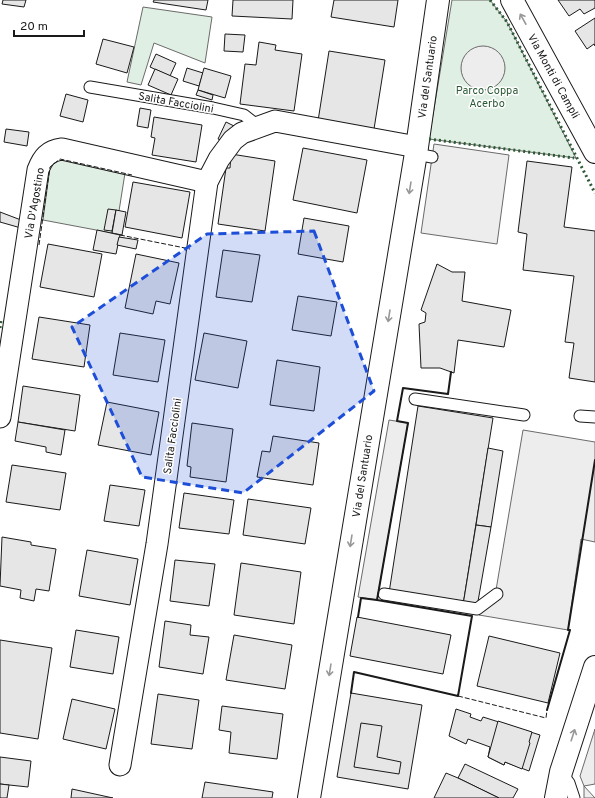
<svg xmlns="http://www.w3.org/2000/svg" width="595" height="798" viewBox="0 0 595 798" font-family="Overpass,sans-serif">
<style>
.green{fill:#e0efe3;stroke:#6a6a6a}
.parking{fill:#ededed;stroke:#6a6a6a}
.building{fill:#e6e6e6;stroke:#1a1a1a}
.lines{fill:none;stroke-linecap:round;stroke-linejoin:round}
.lane-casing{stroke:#1a1a1a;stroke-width:13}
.street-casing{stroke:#1a1a1a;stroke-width:23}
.secondary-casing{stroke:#1a1a1a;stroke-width:24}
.lane{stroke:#fff;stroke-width:11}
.street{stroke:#fff;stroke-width:21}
.secondary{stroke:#fff;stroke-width:22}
.hedge{stroke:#2b5a34;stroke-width:3;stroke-dasharray:2 3;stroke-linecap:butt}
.fence{stroke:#1a1a1a;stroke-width:1;stroke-dasharray:5 2;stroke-linecap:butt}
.wall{stroke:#1a1a1a;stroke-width:2}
.oneway{stroke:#989898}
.marked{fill:#1d4ed8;fill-opacity:0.2;stroke:#1d4ed8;stroke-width:3;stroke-dasharray:8 5;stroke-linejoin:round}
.labels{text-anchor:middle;stroke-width:3;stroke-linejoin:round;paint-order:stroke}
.street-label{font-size:11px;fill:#1a1a1a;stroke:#fff}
.park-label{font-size:11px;fill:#2b5a34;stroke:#fff}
</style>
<rect width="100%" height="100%" fill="#fff"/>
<g class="green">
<path d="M452 0H490L507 22 576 158 429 139Z"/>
<path d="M143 7 212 17 205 63 154 43 141 85 127 82Z"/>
<path d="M60 159 125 173 119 211 116 210 112 233 43 220 50 167Z"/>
</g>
<g class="parking">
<circle cx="483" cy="68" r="22"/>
<path d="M434 144 509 155 497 244 421 233Z"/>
<path d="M389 420 408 423 377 600 358 597Z"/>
<path d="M523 430 595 442V542L581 539 568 630 479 615 481 602 496 590Z"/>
<path d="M595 729V784L584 786 595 798H584V786L580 776Z"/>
</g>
<g class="building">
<path d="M3 0H26L24 7 2 4Z"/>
<path d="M154 0H208L206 10 153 2Z"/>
<path d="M233 0H293L292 19 232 16Z"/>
<path d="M334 0H398L394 27 331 17Z"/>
<path d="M558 0H595V8L584 14 580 9 569 16Z"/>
<path d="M595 18V46L594 44 587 49 575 31Z"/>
<path d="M225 34 245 35 243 52 224 51Z"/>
<path d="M103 39 134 47 127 73 96 64Z"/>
<path d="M259 42 276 45 275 50 302 54 294 111 240 104 245 64 256 65Z"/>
<path d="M329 51 385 60 374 129 318 121Z"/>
<path d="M156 54 176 63 170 76 150 67Z"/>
<path d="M187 68 203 73 199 86 183 81Z"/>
<path d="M204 68 231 76 225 98 198 90Z"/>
<path d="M155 69 178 79 171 95 148 85Z"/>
<path d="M198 90 213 95 212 100 196 95Z"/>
<path d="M66 94 88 100 83 122 60 116Z"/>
<path d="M140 108 151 110 148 128 137 126Z"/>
<path d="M154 117 202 125 196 162 152 155 155 138 151 137Z"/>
<path d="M226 122 236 127 228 143 218 139Z"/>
<path d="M6 129 29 132 27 146 4 142Z"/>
<path d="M303 148 367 160 357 213 293 200Z"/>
<path d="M231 154 275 161 265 231 218 224 226 168H230Z"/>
<path d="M527 161 572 167 564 227 595 231V382L569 378 574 343 565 342 574 276 523 270 527 234 518 232Z"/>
<path d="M133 182 190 192 182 238 125 227Z"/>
<path d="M108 209 116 210 112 231 104 230Z"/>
<path d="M116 210 126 212 122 235 112 233Z"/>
<path d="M0 212 21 220V228L0 222Z"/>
<path d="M304 218 349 226 343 262 298 254Z"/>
<path d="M97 230 120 235 116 254 93 250Z"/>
<path d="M119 237 138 240 136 249 117 245Z"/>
<path d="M48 244 102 254 94 297 40 287Z"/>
<path d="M223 250 260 255 252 302 216 297Z"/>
<path d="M136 254 179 263 170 304 156 301 153 314 125 308Z"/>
<path d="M437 264 452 272H465L462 301 511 310 504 347 458 340 454 373 440 368H421L419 324 425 322 426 313 421 310Z"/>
<path d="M298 296 337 302 331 336 292 330Z"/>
<path d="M39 317 90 325 84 367 32 359Z"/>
<path d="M120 333 165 340 158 382 113 375Z"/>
<path d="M204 333 247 341 238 388 195 380Z"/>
<path d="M277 360 320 367 314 411 270 405Z"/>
<path d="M23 386 80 395 75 431 18 422Z"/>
<path d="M107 402 159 412 151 455 98 445Z"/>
<path d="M418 406 493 418 463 605 389 593Z"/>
<path d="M18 422 65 430 61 455 46 452V447L15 441Z"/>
<path d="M192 423 233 429 226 482 190 477 191 467 187 466Z"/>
<path d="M273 436 319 443 313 485 257 477 262 451 270 452Z"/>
<path d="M488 448 503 451 491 527 476 525Z"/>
<path d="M12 465 66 473 60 510 6 502Z"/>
<path d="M110 485 145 490 139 526 104 521Z"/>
<path d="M184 493 234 500 229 534 179 528Z"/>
<path d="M248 499 311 508 305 544 243 535Z"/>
<path d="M476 525 491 527 477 607 463 605Z"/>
<path d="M2 537 31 542V545L56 549 49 591 36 589 34 601 20 598 21 590 0 586Z"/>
<path d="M87 550 138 559 130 605 79 596Z"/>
<path d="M175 560 215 564 209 606 170 601Z"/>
<path d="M241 563 301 572 294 624 234 615Z"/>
<path d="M357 617 451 635 443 674 350 656Z"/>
<path d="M165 621 191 625 190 635 209 637 203 674 159 667Z"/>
<path d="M76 630 119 637 113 674 70 667Z"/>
<path d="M234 635 292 645 285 689 226 680Z"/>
<path d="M489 636 560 653 548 703 477 686Z"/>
<path d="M0 640 52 648 38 739 0 733Z"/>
<path d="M351 693 422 705 408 789 337 777Z"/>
<path d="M158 694 199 700 192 749 151 744Z"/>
<path d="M72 699 115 709 106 749 63 739Z"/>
<path d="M222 706 283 714 277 759 229 753 231 732 219 730Z"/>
<path d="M456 709 471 714 470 717 481 721 483 717 540 735 529 771 505 762 504 765 488 757 490 747 468 739 466 744 449 736Z"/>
<path d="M498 721 532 732 529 742 530 743 522 769 505 762 504 765 488 757Z"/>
<path d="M361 723 382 726 377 757 401 762 399 774 354 767Z"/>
<path d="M0 757 31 761 28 787 0 784Z"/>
<path d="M465 764 518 789 513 798H499L458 778Z"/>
<path d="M446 773 458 778 499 798H434Z"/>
<path d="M205 782 273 792 272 798H202Z"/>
<path d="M0 784 9 785 7 798H0Z"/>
<path d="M72 789 113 798H71Z"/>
</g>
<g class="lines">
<g class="lane-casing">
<g id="lane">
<path d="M90 87 213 108 244 115 258 126"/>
<path d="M416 154 432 157"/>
<path d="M415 399 524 415"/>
<path d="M580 416 595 417"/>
<path d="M384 594 477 609 497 594"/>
<path d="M562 774 569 783 574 798"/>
</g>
</g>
<g class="street-casing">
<g id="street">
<path d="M0 417 38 170C43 157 48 151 62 149L207 182"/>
<path d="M120 765 157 544 207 182 219 159 233 140 242 133 275 121 417 147"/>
</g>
</g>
<g class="secondary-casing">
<g id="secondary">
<path d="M512 0 595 152"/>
<path d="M309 798 417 147 438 0"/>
<path d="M556 798 561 772 595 667"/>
</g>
</g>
<use href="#lane" class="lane"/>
<use href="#street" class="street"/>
<use href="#secondary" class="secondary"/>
<g class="hedge">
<path d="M490 0 507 22 595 193"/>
<path d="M429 139 574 158"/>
<path d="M0 328 1 321"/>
</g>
<g class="fence">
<path d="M120 235 190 249"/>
<path d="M39 245 50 167 60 159 132 175"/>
<path d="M458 696 546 718 547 710"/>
</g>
<g class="wall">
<path d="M358 617 361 598 377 600"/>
<path d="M351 693 354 672 458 696 472 616 377 600 408 423 397 421 403 388 448 394 451 372"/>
<path d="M547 710 570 630H568L595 460"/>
</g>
</g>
<defs><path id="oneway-shaft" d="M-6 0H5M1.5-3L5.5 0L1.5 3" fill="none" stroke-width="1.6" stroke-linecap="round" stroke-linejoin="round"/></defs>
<g class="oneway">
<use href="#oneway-shaft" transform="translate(523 19) rotate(-119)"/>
<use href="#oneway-shaft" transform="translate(410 188) rotate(99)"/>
<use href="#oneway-shaft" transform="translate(389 316) rotate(99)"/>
<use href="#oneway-shaft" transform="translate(351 541) rotate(99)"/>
<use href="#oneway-shaft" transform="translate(330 670) rotate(99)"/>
<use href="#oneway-shaft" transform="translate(573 735) rotate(-72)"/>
</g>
<path class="marked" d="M314 231 374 391 243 493 142 477 72 327 207 234Z"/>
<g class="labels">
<g class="street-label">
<text transform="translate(554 76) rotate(61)" y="4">Via Monti di Campli</text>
<text transform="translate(427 77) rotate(-82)" y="4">Via del Santuario</text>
<text transform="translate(176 102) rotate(10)" y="4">Salita Facciolini</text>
<text transform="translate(34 203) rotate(-80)" y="4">Via D'Agostino</text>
<text transform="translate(172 436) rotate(-82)" y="4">Salita Facciolini</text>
<text transform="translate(362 476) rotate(-81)" y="4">Via del Santuario</text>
</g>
<g class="park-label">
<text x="487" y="94">Parco Coppa<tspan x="487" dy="13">Acerbo</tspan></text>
</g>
</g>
<path d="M14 30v6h70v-6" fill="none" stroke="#1a1a1a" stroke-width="2"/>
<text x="20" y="30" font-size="12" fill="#1a1a1a" stroke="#ffffff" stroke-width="3" paint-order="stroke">20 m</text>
</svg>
